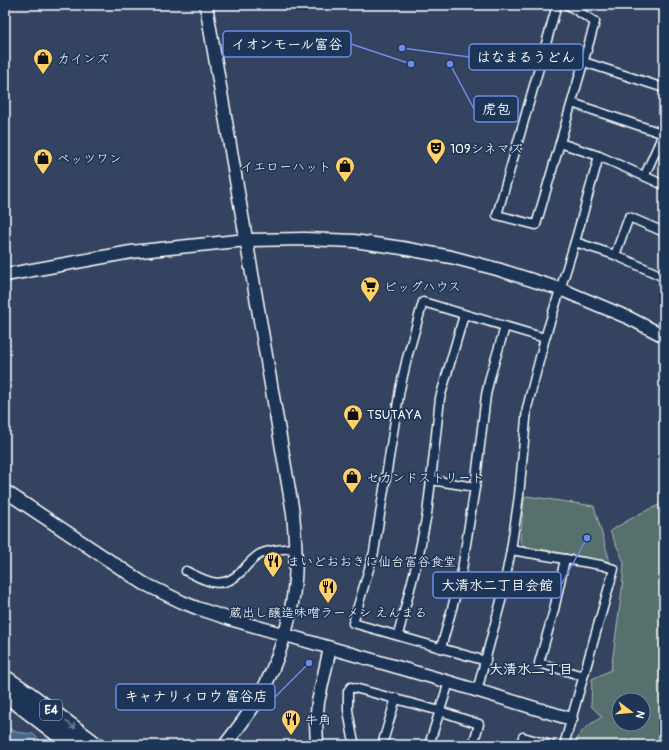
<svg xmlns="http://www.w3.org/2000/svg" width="669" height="750" viewBox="0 0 669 750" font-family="Pangolin,'Klee One',sans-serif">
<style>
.green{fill:#56706e;stroke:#aab8b6;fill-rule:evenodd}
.water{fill:#47678d;stroke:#91a4bb}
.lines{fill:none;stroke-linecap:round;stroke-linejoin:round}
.street-casing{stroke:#fff;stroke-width:11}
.secondary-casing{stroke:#fff;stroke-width:15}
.highway-casing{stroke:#fff;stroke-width:18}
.street{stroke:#1d3557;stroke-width:8}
.secondary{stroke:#1d3557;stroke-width:12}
.highway{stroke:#1d3557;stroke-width:15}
.oneway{stroke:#6c7c92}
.labels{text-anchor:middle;stroke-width:3.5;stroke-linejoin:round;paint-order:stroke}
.shield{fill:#1d3557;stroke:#bbc2cd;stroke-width:1}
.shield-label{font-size:12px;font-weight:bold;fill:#fff}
.poi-label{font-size:13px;fill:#fff;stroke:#1d3557;text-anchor:start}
.neighbourhood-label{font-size:14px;font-weight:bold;fill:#fff;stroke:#1d3557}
.leader{fill:none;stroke:#6c8ce6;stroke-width:1.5}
.callout-dot{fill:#6c8ce6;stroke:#1d3557;stroke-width:1.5}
.callout{fill:#1d3557;stroke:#6c8ce6;stroke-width:1.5}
.callout-label{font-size:14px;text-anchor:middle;font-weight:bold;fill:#fff}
</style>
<rect width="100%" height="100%" fill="#344460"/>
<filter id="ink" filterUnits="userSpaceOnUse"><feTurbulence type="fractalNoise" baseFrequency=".025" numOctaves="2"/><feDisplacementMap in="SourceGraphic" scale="8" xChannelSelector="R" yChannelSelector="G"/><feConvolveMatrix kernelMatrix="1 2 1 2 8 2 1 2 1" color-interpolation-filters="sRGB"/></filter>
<g filter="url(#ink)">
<g class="green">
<path d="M527 496 594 506 610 562 523 546 520 542 524 499Z"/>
<path d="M664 497V745H575C580 729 589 725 602 717L591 706 592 679 611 670 622 590 624 562 610 531 639 514 659 505ZM619 700H643V724H619Z"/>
</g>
<path class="water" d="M5 726 16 732 33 734 46 745H7L5 744Z"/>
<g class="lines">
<g class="street-casing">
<g id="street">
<path d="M557 5 497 215 536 225 560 143 595 22 568 5"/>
<path d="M584 62 664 88"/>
<path d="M572 103 664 134"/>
<path d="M560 143 599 156 664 185"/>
<path d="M645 175 664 132"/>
<path d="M575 242 615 255 664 277"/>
<path d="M615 255 629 217 664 232"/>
<path d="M431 480 475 487"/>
<path d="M511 550 601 565 614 569 564 745"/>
<path d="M565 559 554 610 539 663 583 676"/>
<path d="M186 571C208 582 222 591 242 571 247 565 253 558 260 554 270 549 285 549 296 548"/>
<path d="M398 635 418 558 427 514 431 480 440 398 464 315"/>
<path d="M441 648 461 576 475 487 486 395 490 377 505 327"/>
<path d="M486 661 353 623 374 552 400 389 407 358 423 302 545 338"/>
<path d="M477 691 501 601 511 550 519 496 527 408 545 338 575 242 599 156"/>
<path d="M355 745 352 733 348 710V691L351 687 440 711 479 724 473 745"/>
<path d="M382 745 396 698"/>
<path d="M429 745 449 682"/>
<path d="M521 745 523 737 551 745"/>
</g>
</g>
<g class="secondary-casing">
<g id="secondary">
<path d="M206 5 293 513C295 535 297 558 295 580 292 620 277 666 257 701 247 716 236 731 225 745"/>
<path d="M5 275 131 252 247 240 305 239 354 241 402 248 451 257 497 269 560 289 629 318 664 336"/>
<path d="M5 491 143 583 182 602 197 608 230 619 449 682 571 719"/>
<path d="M317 745 316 723 318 702 330 648"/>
</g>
</g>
<g class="highway-casing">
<g id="highway">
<path d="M5 678 30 695 96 745"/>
<path d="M5 695 20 705 72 745"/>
</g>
</g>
<use href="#street" class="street"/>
<use href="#secondary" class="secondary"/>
<use href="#highway" class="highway"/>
</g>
<defs><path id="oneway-shaft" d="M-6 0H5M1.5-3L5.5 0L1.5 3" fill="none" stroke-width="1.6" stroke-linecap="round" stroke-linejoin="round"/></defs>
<use class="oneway" href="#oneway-shaft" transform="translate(71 725) rotate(37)"/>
</g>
<defs>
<g id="shop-pin" transform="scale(1)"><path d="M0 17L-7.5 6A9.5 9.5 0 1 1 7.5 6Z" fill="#ffd166" stroke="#1d3557"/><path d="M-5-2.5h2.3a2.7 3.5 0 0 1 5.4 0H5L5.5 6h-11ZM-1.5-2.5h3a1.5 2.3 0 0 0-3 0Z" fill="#111"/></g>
<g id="theatre-pin" transform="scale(1)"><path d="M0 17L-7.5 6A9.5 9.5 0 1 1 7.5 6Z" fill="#ffd166" stroke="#1d3557"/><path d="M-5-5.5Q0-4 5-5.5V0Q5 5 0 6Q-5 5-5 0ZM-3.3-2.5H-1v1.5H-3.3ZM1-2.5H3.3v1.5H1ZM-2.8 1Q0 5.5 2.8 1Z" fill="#111"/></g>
<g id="supermarket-pin" transform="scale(1)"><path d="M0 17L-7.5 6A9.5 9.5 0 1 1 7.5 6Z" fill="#ffd166" stroke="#1d3557"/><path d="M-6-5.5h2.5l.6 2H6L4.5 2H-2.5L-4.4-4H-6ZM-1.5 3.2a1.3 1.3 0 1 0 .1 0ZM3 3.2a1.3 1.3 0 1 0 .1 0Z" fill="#111"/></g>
<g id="restaurant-pin" transform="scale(1)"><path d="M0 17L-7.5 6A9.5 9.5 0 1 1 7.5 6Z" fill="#ffd166" stroke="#1d3557"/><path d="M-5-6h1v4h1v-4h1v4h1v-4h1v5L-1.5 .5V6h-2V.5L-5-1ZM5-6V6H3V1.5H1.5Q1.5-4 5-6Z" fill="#111"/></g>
</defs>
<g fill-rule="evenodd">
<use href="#shop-pin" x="43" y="58"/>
<use href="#theatre-pin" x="436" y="148"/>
<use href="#shop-pin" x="43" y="158"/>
<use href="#shop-pin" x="345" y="166"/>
<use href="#supermarket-pin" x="370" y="286"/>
<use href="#shop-pin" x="353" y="414"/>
<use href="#shop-pin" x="352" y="477"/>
<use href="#restaurant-pin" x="273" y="561"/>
<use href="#restaurant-pin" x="328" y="587"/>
<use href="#restaurant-pin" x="291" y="719"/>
</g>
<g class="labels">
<rect class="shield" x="40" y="700" width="22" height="20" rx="3"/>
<g class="shield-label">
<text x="51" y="714">E4</text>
</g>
<g class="poi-label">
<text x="57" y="63">カインズ</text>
<text x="450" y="153">109シネマズ</text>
<text x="57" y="163">ペッツワン</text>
<text x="331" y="171" text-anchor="end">イエローハット</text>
<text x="384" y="291">ビッグハウス</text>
<text x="367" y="419">TSUTAYA</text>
<text x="366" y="482">セカンドストリート</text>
<text x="287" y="566">まいどおおきに仙台富谷食堂</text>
<text x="328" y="617" text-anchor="middle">蔵出し醸造味噌ラーメン えんまる</text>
<text x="305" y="724">牛角</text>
</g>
<g class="neighbourhood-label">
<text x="531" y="674">大清水二丁目</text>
</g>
</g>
<path class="leader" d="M411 64L351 44M402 48L469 57M450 64L474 109M587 538L561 585M309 663L275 697"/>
<g class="callout-dot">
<circle cx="411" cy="64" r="4"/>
<circle cx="402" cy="48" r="4"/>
<circle cx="450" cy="64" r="4"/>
<circle cx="587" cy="538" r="4"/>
<circle cx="309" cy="663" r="4"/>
</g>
<g class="callout">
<rect x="223" y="31" width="128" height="26" rx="4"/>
<rect x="469" y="44" width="114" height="26" rx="4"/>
<rect x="474" y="96" width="44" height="26" rx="4"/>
<rect x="433" y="572" width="128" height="26" rx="4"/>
<rect x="116" y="684" width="159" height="26" rx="4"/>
</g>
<g class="callout-label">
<text x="287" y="49">イオンモール富谷</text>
<text x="526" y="62">はなまるうどん</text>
<text x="496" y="114">虎包</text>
<text x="497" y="590">大清水二丁目会館</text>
<text x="196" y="701">キャナリィロウ 富谷店</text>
</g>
<rect width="669" height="750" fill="none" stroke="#1d3557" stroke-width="20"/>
<rect x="10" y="10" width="649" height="730" fill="none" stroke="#fff" stroke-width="1.5" filter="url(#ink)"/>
<g transform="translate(631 712) rotate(106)"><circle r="19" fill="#1d3557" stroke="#77869a"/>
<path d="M0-3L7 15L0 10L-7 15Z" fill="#ffd166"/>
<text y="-6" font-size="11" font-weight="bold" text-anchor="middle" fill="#ffffff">N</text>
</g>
</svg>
